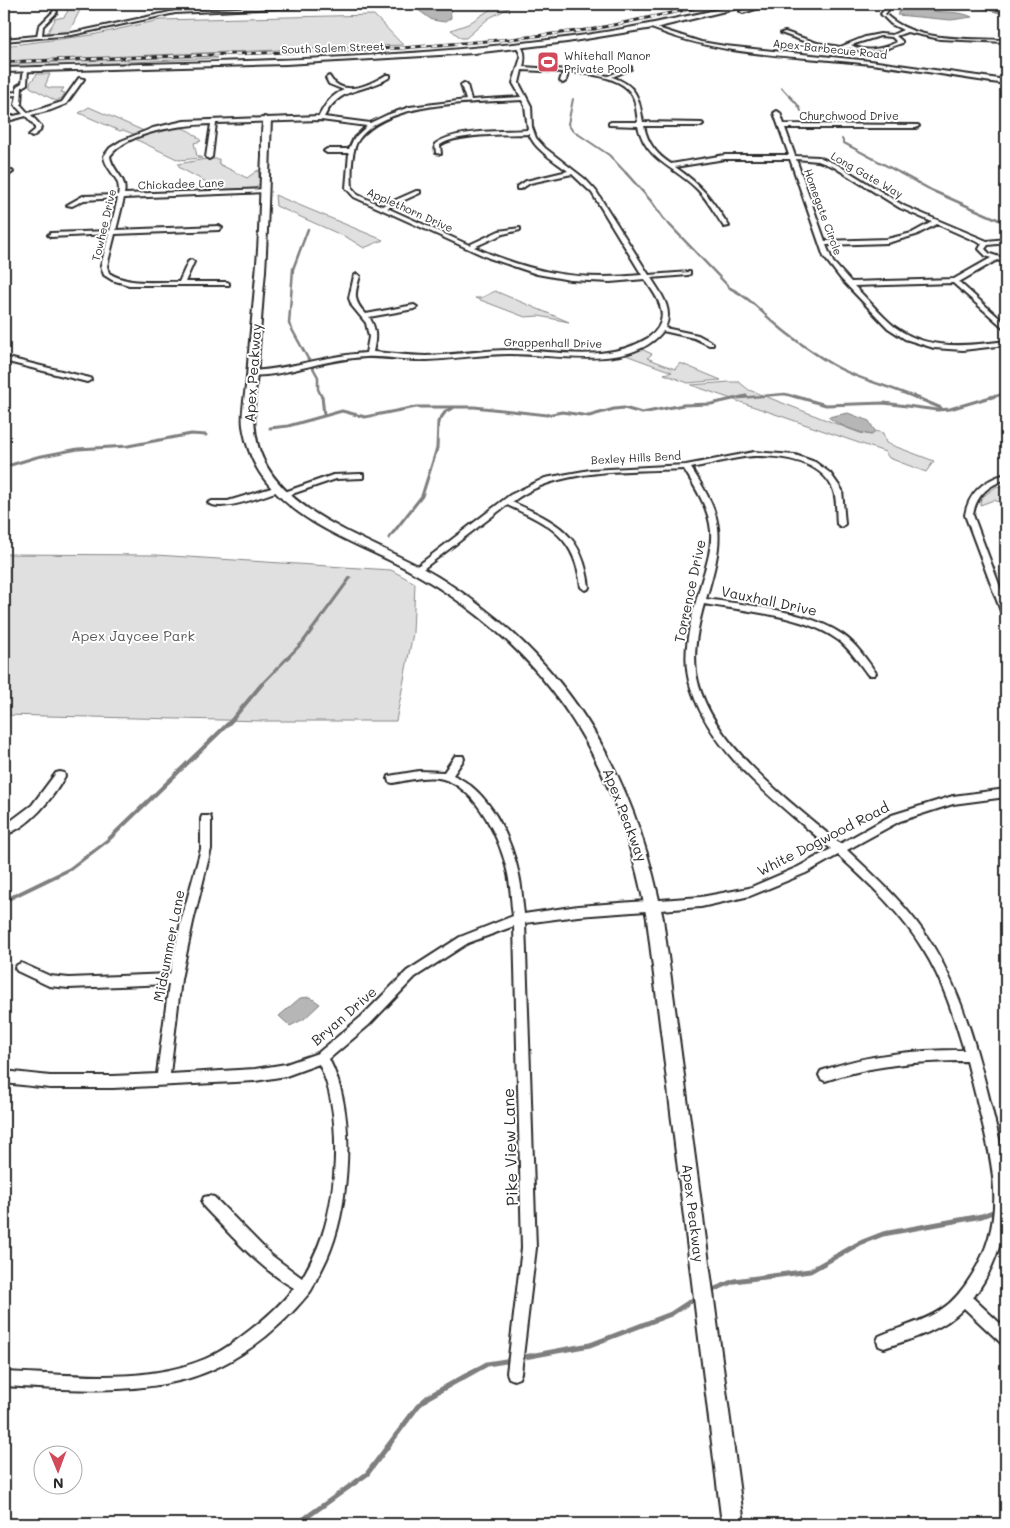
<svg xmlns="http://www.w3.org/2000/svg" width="1010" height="1528" viewBox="0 0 1010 1528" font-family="Mali,sans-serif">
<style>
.green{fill:#e0e0e0;stroke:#868686}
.water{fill:#b6b6b6;stroke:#7e7e7e}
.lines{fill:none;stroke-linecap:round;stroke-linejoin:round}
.stream-far4{stroke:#7e7e7e;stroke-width:2}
.stream-far3{stroke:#7e7e7e;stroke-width:2.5}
.stream-far2{stroke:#7e7e7e;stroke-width:3}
.stream-far1{stroke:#7e7e7e;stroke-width:4}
.stream{stroke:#7e7e7e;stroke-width:5}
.minor-casing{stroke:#2b2b2b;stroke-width:4}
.tertiary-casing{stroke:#2b2b2b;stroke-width:4}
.secondary-casing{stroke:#2b2b2b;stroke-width:4}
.primary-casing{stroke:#2b2b2b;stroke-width:4}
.minor{fill:#fff;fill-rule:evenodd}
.tertiary{fill:#fff;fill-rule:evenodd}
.secondary{fill:#fff;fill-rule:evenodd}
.primary{fill:#fff;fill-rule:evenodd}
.rail-casing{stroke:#2b2b2b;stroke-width:3}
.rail{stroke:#fff;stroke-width:2;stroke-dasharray:5.5;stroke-linecap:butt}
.labels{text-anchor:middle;stroke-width:4;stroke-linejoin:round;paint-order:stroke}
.far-street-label{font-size:11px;fill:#2b2b2b;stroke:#fff}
.far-poi-label{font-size:11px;fill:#2b2b2b;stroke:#fff;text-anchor:start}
.street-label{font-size:14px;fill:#2b2b2b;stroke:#fff}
.park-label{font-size:14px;fill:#585858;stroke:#fff}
.near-street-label{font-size:16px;fill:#2b2b2b;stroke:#fff}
</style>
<rect width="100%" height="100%" fill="#fff"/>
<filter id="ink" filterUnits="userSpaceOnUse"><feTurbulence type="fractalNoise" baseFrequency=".02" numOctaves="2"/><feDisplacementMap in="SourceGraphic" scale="10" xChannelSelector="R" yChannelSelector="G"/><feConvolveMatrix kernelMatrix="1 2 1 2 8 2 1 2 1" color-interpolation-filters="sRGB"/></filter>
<g filter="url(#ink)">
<g class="green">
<path d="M68 4H74L80 10 69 32 47 33 55 20 54 19 64 17 68 11 62 7Z"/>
<path d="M494 7 509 8 489 18 466 38H461L451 30 468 24Z"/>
<path d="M374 15 403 45 4 61V46L92 35 160 20Z"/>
<path d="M209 56 217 58 4 68V64Z"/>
<path d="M37 74H50L45 86 50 88H64L61 92 65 93 62 98 56 101 30 87V83Z"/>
<path d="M89 107 144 131 136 135 123 130 120 131 79 113Z"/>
<path d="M176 126C186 129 194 132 201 141L194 143 197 156 202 158 179 160 135 139Z"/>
<path d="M206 159H219V164L247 178 258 170 260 183 256 188 206 191V182L180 168 178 164Z"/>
<path d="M275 195 383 240 364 248 348 238 276 206Z"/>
<path d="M495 291 569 322 539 316 525 317 475 298H481Z"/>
<path d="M641 349 652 354 647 358 675 369 680 363 721 380 688 383 664 374 672 372 623 354Z"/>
<path d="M729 382H739L749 390 860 433 871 435 875 431 883 433 886 443 934 461 926 472 889 458 885 452 691 385Z"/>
<path d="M997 486 1006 490V505L994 500 980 505 981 498Z"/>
<path d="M4 554 156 555 391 570 415 583 413 633 396 721H265L4 715Z"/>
</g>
<g class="water">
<path d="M410 4H450L451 18 445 22 432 20Z"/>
<path d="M905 4C916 4 923 10 933 11 946 13 960 11 972 17L951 20 897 15Z"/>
<path d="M848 413 869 421 875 431 872 435C857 432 840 426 828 417Z"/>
<path d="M310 997 320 1004 304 1019 290 1026 279 1016 300 998Z"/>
</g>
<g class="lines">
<g class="stream-far4">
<path d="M968 4 1006 14"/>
<path d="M782 88C787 95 799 103 801 111"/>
<path d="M573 99 568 124 572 130 609 155 627 174"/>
<path d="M842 139 844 143 902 174"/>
</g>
<g class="stream-far3">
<path d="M626 173 651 201 663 218 730 288C749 297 762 313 778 326 793 339 811 351 828 362 855 379 887 385 916 398"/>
<path d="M900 173 933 191 1006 223"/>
<path d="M308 229 293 269 289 324 318 377V389L322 398"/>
<path d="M740 398 785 394 799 398"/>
<path d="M990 398 1006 393"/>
</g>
<g class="stream-far2">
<path d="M322 396 324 415"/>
<path d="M794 396 826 405 884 403 937 410 950 409 994 396"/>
<path d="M913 396 941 408"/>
<path d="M270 428 288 426 342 411 365 417 416 407H474L547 415 562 412 589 416 614 409 624 408 642 413 683 405 711 404 746 396"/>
<path d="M4 467 37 457 78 449 128 446 191 434 206 435"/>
<path d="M389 538 422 496 437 448 438 422 446 411 453 408"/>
<path d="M261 685 303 642 350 578"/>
</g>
<path class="stream-far1" d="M4 901 70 869 108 840 231 721 262 684"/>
<g class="stream">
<path d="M708 1292 734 1281 810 1271 860 1243 883 1234 982 1216 1006 1207"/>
<path d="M519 1358 590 1345 671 1314 697 1297"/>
<path d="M297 1524 367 1474 418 1406 428 1397 487 1364 512 1360"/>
</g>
<g class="minor-casing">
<g id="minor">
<path d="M889 4H893L885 14C915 43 967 38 1006 40V42L940 39 907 32 896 36 902 41V43L882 50 866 52 849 48 840 50 823 48 781 33 785 32 817 43 840 47 865 37 880 34 892 35 903 30 891 24 881 14ZM880 36 892 37 897 42C883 49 865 53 851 45Z"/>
<path d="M295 5 297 7 175 13 72 35 4 41V39L37 36 39 26 55 10 57 12 43 26 42 35 72 33 175 11Z"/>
<path d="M519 45C526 50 525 59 523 67L584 71 608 76 631 67V69L612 77C638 86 639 99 643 122L702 123 703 124 700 126H644C648 144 656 154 671 164L725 155H789L774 113 777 111 780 113 784 124 918 125 919 126 916 128H785L795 156 819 157 838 165 904 206 987 241 1006 239V243L988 245 985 249 990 254 1006 259V263L997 260 959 282 1006 324V329L1004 328 953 283 854 286C868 299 880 315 895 327 927 351 969 346 1006 341V345L963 350 934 348 905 339 888 328 841 279 824 257 790 159H725L675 167C703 186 711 199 729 226L724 227C715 214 708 200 697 189 674 166 646 161 638 126L609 125V123L611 122H638C637 115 636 106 634 99 626 76 589 74 568 72L566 81 563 83 560 81 563 72 522 70 519 83 531 106 532 127 536 138 545 148 585 179 596 191 649 275 690 272V274L688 275 651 278C661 294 674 309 665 328L698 335 713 343V345H709L694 338 663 331C631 372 555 354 510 354 482 354 455 359 427 360 406 361 386 356 366 357 344 358 323 363 302 368 286 372 266 377 249 375V371H252C291 369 327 355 366 353L369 337 366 323 352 306 349 298 354 276 357 274 360 276C355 293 352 300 366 314L414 305 417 307 414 309 369 317C377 329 376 339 373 352 391 353 408 356 426 356 454 355 482 350 510 350 556 350 606 364 648 338 658 331 664 321 661 309 659 298 650 288 645 279L610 282 570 280 537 274 489 258 354 197 346 188 349 153H327L324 151 327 149H349L354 138 367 126 321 120 216 123 212 157 209 159 206 157 211 124C182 125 128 131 110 156 112 171 128 178 124 194L267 189 268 190 265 192 124 198 116 230 219 226 222 228 219 230 115 234 107 266 109 273C129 286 156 281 179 282L188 262 191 260 194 262 185 282H227L229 283V285H129L112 280 104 275 101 266 109 234 51 237 48 235 51 233 110 231 118 198 84 200 72 206 67 205 83 196 118 195C123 178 106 172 104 156L110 148 121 141 153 128 184 121 319 116C325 105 331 95 344 90L329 84 326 78 329 76C331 78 332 81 334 82 348 96 373 83 386 75H390V77C363 94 340 85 324 117L370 123 387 115 410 107 466 100 461 85 464 83 467 85 471 100 521 97 513 83 521 57 517 46ZM522 100 525 106 528 130C502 132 455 129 435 144L436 153 441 154 440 145C458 133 506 135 529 134 535 150 555 161 568 171L526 181 517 187V189H521L530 183 572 174 592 193 642 275C578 281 534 274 474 247L503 234 520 230V228L499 231 469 245 387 208 420 193V191H416L382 206 358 195 352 188C351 175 351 149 359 139 390 100 476 103 522 100ZM796 159 818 161 834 167 900 208 932 222 912 233 887 239 825 241ZM937 224 982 244 979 249 986 256 991 258 954 279 851 282 833 262 826 245 887 243 916 235Z"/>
<path d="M24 68 28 69 27 84 22 87 21 105 28 113 62 102 79 78 84 79 66 104 51 110 31 115 41 126 40 131 32 137 29 135 35 130V126L26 116 4 122V118L23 114 15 105 17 95 4 96V93L17 92V86L22 83Z"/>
<path d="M4 169 12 171 13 172 10 174 4 173Z"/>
<path d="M4 357 90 378 91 380 87 382 4 361Z"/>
<path d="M754 452 795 455 815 462 830 473 842 490 845 524 841 527 837 524C836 515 837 497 833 489 821 461 783 456 756 456 738 456 709 465 691 468 727 522 723 539 706 599 747 605 809 611 843 635 856 644 867 660 876 673L874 675H868C859 663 850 649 838 640 804 615 745 611 704 604 698 626 693 649 696 672 706 741 790 801 840 844L892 815 953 796 1006 789V797L953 804 900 821 847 850C878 879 911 909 933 946 971 1009 985 1084 1003 1154 1010 1210 1007 1251 973 1298L1006 1329V1345L1001 1343 964 1308C943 1330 912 1339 884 1348L879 1346 877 1341 879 1336C900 1327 923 1322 942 1309 954 1301 964 1288 972 1275 1004 1224 996 1176 982 1121 977 1101 972 1081 967 1061 918 1061 872 1065 825 1081L821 1079 819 1075 821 1071C867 1054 914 1050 964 1050 954 1017 943 981 924 951 902 914 870 884 838 855L806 873 750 896 701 907 578 916 525 923 536 1248 521 1373 519 1378 514 1380 509 1378 507 1373 522 1248 514 926 468 943 415 977 369 1025 329 1059C350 1100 350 1150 344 1196 340 1225 332 1253 317 1278 315 1282 313 1288 310 1292 276 1334 228 1371 174 1382 119 1394 60 1389 4 1386V1372C69 1374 143 1385 205 1359 221 1352 236 1341 250 1330 266 1318 281 1304 294 1288 259 1268 232 1236 204 1207L202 1202 204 1197 209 1196 214 1197 271 1255 302 1278C310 1264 317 1251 322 1236 338 1189 342 1109 319 1064L286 1076 255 1081 113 1088H50L4 1083V1071L50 1076H113L157 1074 169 984 69 988 49 986 17 971 15 968 17 965 21 963 50 976 69 978 170 974 181 922 201 849V819L202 816H210L211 819V849L193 922 181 979 170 1074 255 1069 286 1064 318 1053 361 1017 407 971 460 937 513 916C511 903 511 888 508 874 501 841 478 789 443 779 427 775 409 780 393 783L389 782 388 779 389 776 419 771 444 772 455 756H463L464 759 453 775C490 791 511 838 519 875 522 888 522 901 524 914L578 906 701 897 749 888 798 867 831 849C779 803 713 757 691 688 679 652 693 614 702 580 707 564 712 548 711 531 709 508 696 489 684 469 629 472 557 467 512 502 557 522 583 534 589 587L588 589 585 590 581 587C575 536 550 525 507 505L419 572 416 573 412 570 510 495 545 478 590 470 686 465Z"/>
<path d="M360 474H363V478L336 479 286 496H280L279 494 333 475Z"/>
<path d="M1006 474V479C988 486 976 495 973 515L1006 603V617L1002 614 965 515C969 492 984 480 1006 474Z"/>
<path d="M278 486 282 488 281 490C265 495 222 513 208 503L212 501H228Z"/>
<path d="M60 772 64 773 65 776C53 798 29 828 4 835V826L32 805 56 773Z"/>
</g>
</g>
<g class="tertiary-casing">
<path id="tertiary" d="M651 26 701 42 725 46 870 61 1006 80V84C955 77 904 67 852 62 782 55 718 55 651 28Z"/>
</g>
<g class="secondary-casing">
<path id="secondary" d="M264 117 271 119C269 170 268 221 265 271 262 303 260 334 258 365 255 394 250 423 260 452 284 518 383 543 438 577 568 657 634 771 663 919L744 1524H722L647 919C618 763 548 645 405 568 357 543 299 525 265 480 253 465 246 445 243 426 241 411 246 392 247 377 250 335 255 292 258 250 260 219 260 188 262 156 262 144 261 129 264 117Z"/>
</g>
<g class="primary-casing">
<g id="primary">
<path d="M743 4H754L659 27 567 42 474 53 286 64 4 72V68C191 62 379 62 565 38 625 30 684 17 743 4Z"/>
<path d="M761 4H771L743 13 740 11Z"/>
</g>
</g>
<use href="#minor" class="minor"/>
<use href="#tertiary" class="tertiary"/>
<use href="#secondary" class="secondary"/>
<use href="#primary" class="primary"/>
<g class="rail-casing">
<path id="rail" d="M4 62 402 48 511 39 594 29 714 4"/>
</g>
<use href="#rail" class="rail"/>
</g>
</g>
<defs>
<g id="stadium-square" transform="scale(1.125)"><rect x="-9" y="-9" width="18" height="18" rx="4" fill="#d1495b" stroke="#fff"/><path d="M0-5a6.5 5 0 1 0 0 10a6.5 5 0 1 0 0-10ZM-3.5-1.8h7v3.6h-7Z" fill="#fff"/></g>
</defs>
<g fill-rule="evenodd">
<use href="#stadium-square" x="548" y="62"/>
</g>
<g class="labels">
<g class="far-street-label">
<text transform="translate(333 48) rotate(-2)" y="4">South Salem Street</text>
<text transform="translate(830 49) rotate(6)" y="4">Apex-Barbecue Road</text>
<text x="849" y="120">Churchwood Drive</text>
<text transform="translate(867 175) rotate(30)" y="4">Long Gate Way</text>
<text transform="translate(181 184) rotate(-2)" y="4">Chickadee Lane</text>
<text transform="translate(410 210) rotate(24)" y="4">Applethorn Drive</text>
<text transform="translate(823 212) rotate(70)" y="4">Homegate Circle</text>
<text transform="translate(104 225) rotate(-77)" y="4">Towhee Drive</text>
<text transform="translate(553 343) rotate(1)" y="4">Grappenhall Drive</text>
<text transform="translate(636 458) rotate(-3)" y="4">Bexley Hills Bend</text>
</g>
<g class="far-poi-label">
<text x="564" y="60">Whitehall Manor<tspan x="564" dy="13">Private Pool</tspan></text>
</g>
<g class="street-label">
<text transform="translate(253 373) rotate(-86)" y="5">Apex Peakway</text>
<text transform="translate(690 591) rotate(-78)" y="5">Torrence Drive</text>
<text transform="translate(769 601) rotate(12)" y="5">Vauxhall Drive</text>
<text transform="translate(625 815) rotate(69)" y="5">Apex Peakway</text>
<text transform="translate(823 839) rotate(-27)" y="5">White Dogwood Road</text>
<text transform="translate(169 946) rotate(-79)" y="5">Midsummer Lane</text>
<text transform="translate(344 1016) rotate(-41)" y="5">Bryan Drive</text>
<text transform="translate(693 1213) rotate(83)" y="5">Apex Peakway</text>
</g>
<g class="park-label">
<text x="133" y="641">Apex Jaycee Park</text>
</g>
<g class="near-street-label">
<text transform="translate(510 1147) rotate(-92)" y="6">Pike View Lane</text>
</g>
</g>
<rect width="1010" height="1528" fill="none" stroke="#fff" stroke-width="20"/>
<rect x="10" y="10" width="990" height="1508" fill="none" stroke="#2b2b2b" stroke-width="2" filter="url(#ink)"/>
<g transform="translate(58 1470) rotate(179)"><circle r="24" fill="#ffffff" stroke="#aaaaaa"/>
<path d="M0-4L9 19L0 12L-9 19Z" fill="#d1495b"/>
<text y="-8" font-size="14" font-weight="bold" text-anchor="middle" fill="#2b2b2b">N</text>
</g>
</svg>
